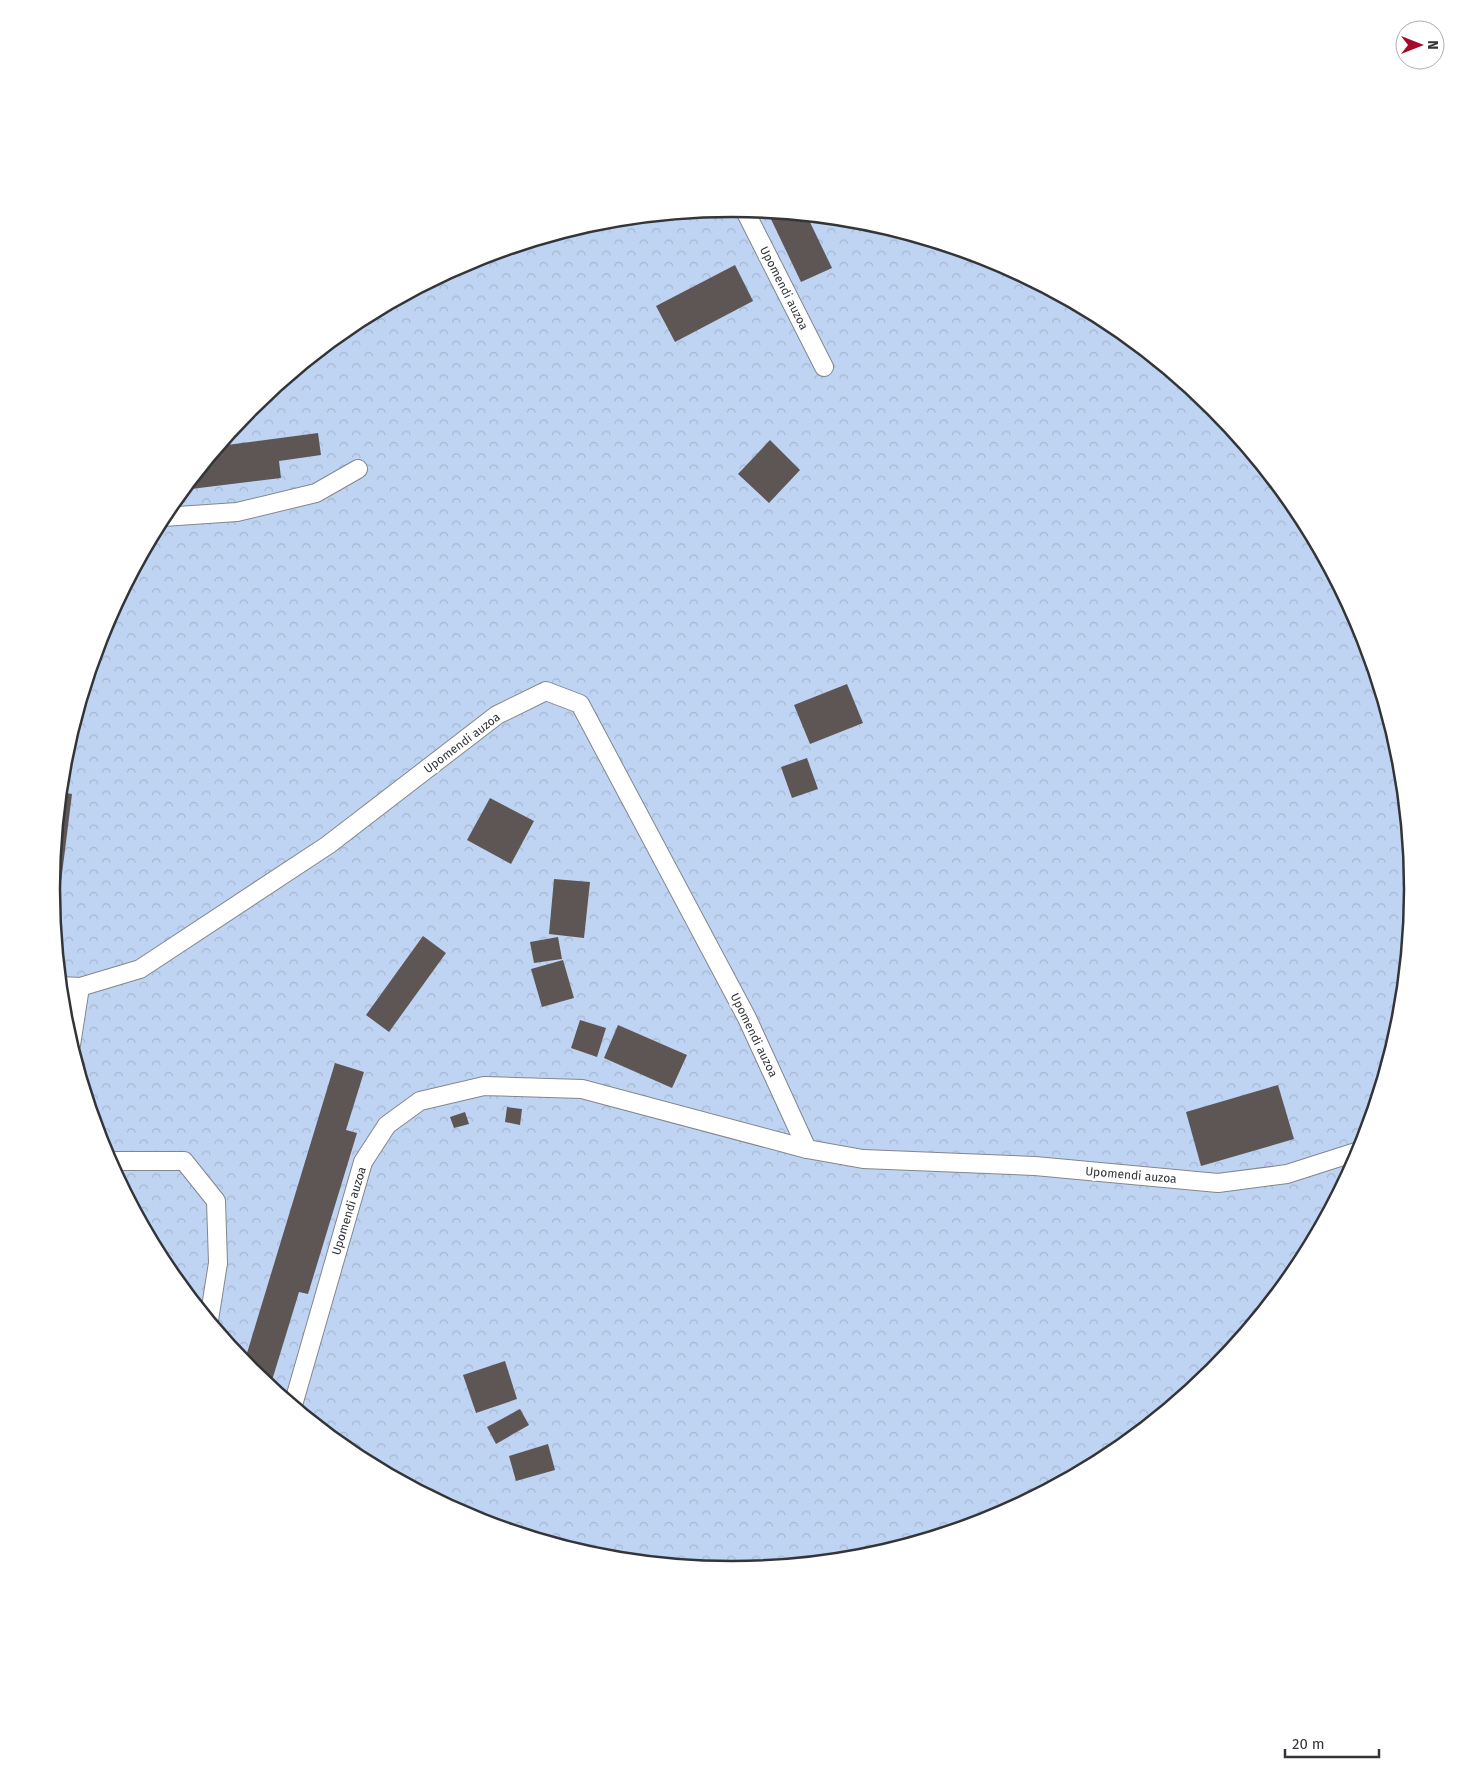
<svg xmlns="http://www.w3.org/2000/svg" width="1465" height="1779" viewBox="0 0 1465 1779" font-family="'Fira Sans',sans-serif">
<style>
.forest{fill:url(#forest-crowns)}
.building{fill:#5e5555}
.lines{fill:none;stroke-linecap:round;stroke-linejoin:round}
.lane-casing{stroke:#82878e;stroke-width:20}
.lane{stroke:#fff;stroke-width:18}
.labels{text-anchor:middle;stroke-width:5;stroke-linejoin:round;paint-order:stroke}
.street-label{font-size:12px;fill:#333538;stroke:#fff}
.rim{fill:none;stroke:#333538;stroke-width:2.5}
</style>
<defs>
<pattern id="forest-crowns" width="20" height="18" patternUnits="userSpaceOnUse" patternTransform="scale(1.25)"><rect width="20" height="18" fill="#bfd4f3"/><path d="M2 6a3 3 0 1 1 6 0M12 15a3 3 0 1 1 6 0" fill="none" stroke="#a5b7d1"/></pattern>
</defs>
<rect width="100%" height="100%" fill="#e7edf5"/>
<circle class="forest" cx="733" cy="889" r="679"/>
<g class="building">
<path d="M779 213 807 216 832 268 801 282 770 217Z"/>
<path d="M735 265 753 301 675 342 656 306Z"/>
<path d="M318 433 321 455 279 461 281 478 183 490 219 446Z"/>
<path d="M770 440 800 470 769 503 738 474Z"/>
<path d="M847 684 863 723 810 744 794 705Z"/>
<path d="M807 758 818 789 792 798 781 767Z"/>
<path d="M61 792 72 794 60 890 51 889Z"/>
<path d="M490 798 534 821 511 864 467 840Z"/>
<path d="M554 879 590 882 584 938 549 934Z"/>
<path d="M423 936 446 953 389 1032 366 1015Z"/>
<path d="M558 937 562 959 534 963 530 942Z"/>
<path d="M563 960 574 998 542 1007 531 969Z"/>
<path d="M580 1020 606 1028 597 1057 571 1048Z"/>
<path d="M618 1025 687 1055 672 1088 604 1058Z"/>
<path d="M335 1063 364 1072 346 1130 357 1133 308 1294 299 1292 270 1387 244 1363Z"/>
<path d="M1388 1064 1385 1074 1381 1068Z"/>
<path d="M1278 1085 1294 1139 1201 1166 1186 1112Z"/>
<path d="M507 1107 522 1109 520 1125 505 1122Z"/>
<path d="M465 1112 469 1124 454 1128 450 1117Z"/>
<path d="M505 1361 517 1399 476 1413 463 1375Z"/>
<path d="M520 1409 529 1425 496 1444 487 1427Z"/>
<path d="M548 1444 555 1470 516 1481 509 1456Z"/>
</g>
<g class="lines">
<g class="lane-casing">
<g id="lane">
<path d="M744 209 824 367"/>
<path d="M163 517 237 512 316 493 358 469"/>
<path d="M61 986 80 987 140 969 328 845 497 715 546 691 580 704 747 1018 807 1149"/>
<path d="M71 1045 80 987"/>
<path d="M109 1161H184L216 1201 218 1263 209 1320"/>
<path d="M293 1405 363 1162 387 1125 420 1101 484 1086 582 1089 807 1149 863 1159 1035 1166 1218 1183 1287 1174 1362 1150"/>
</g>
</g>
<use href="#lane" class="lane"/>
</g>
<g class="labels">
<g class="street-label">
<text transform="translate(784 288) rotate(63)" y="4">Upomendi auzoa</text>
<text transform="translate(462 743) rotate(-37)" y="4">Upomendi auzoa</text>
<text transform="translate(754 1035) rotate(64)" y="4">Upomendi auzoa</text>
<text transform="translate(1131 1175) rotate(5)" y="4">Upomendi auzoa</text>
<text transform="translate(349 1211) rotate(-73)" y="4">Upomendi auzoa</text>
</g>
</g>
<path d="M0 0H1465V1779H0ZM60 889a672 672 0 1 1 1344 0a672 672 0 1 1-1344 0Z" fill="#fff" fill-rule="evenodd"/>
<path class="rim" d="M60 889a672 672 0 1 1 1344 0a672 672 0 1 1-1344 0Z"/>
<g transform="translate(1420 45) rotate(90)"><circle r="24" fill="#ffffff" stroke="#adaeaf"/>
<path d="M0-4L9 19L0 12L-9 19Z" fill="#a50a2e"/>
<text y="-8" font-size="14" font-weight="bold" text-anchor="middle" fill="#333538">N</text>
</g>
<path d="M1285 1749v8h94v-8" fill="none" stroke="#333538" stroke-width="2.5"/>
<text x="1292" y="1749" font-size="15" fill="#333538" stroke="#ffffff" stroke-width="4" paint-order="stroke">20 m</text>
</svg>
